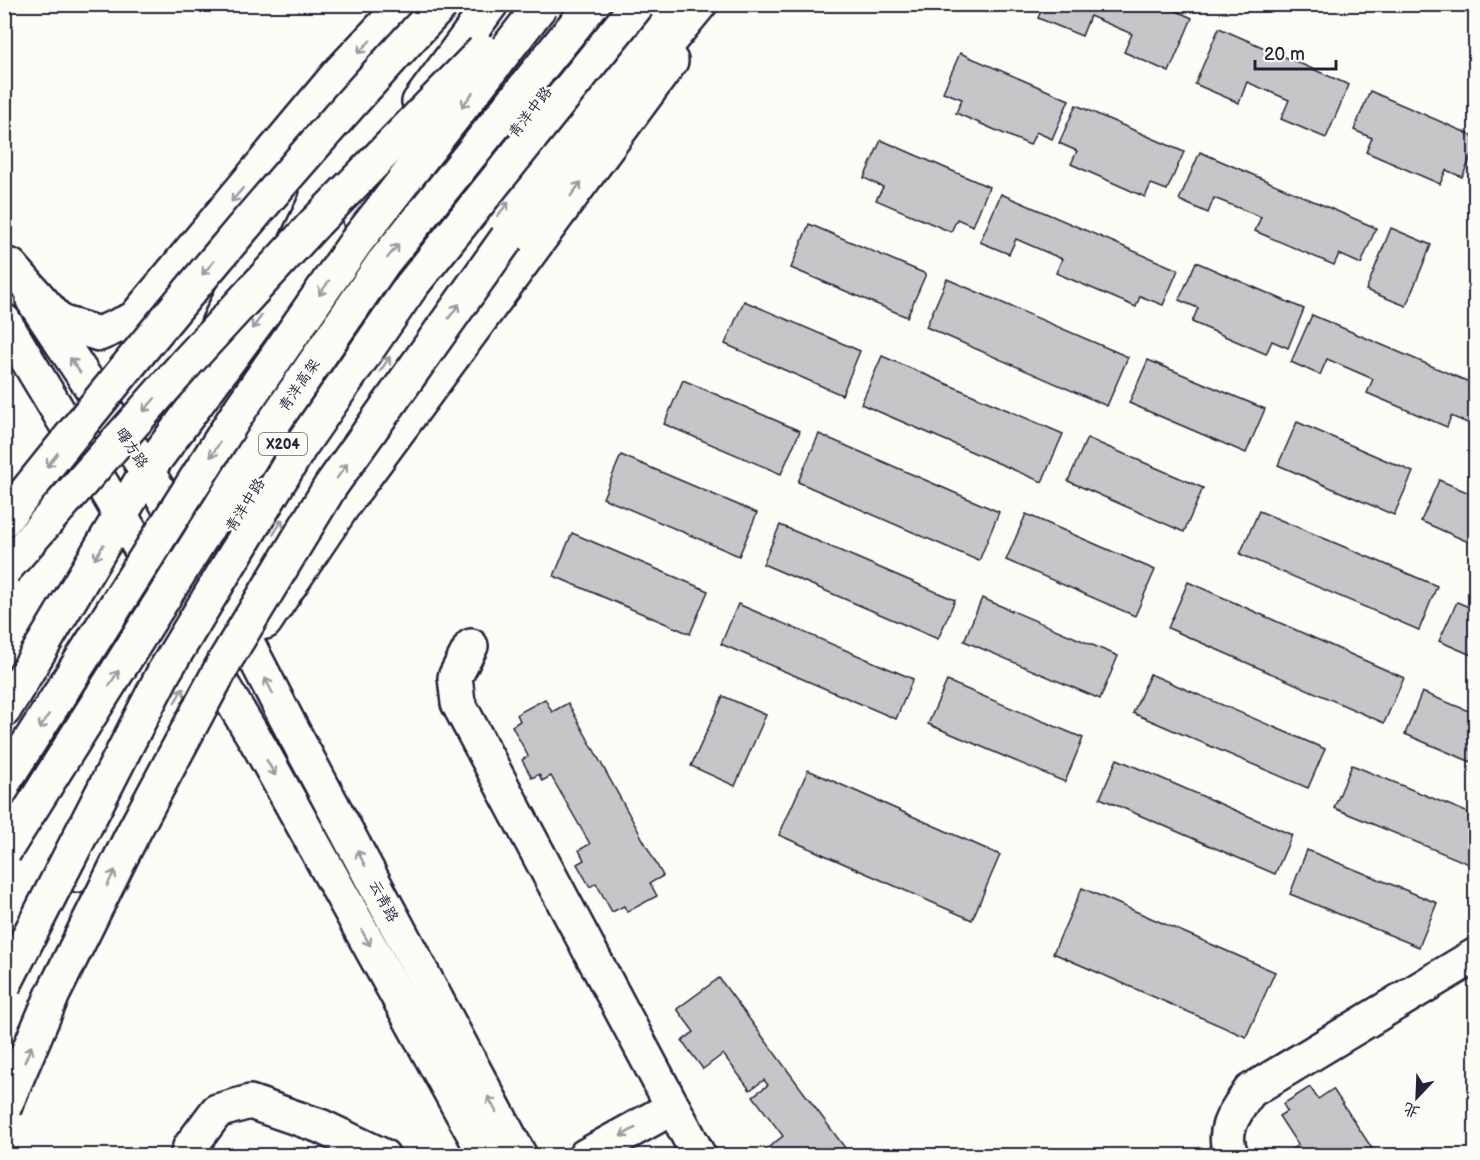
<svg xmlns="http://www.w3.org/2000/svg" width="1480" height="1160" viewBox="0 0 1480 1160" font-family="'Balsamiq Sans','LXGW WenKai TC',sans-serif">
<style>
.building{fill:#c6c6c8;stroke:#22223b;stroke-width:1.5}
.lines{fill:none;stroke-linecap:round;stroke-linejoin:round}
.minor-casing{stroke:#22223b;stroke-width:38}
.major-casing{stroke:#22223b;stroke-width:38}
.highway-casing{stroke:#22223b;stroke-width:38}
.minor{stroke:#fdfcf7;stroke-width:33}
.major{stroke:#fdfcf7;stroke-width:33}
.highway{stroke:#fdfcf7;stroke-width:33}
.highway-bridge-casing{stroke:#22223b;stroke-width:38;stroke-linecap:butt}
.highway-bridge{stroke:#fdfcf7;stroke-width:33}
.oneway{stroke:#9a9aa2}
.labels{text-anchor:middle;stroke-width:5;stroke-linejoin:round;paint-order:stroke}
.shield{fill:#fdfcf7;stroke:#646373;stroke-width:1.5}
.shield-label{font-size:14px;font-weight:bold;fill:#22223b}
.street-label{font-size:15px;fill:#22223b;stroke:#fdfcf7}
</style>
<rect width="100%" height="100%" fill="#fdfcf7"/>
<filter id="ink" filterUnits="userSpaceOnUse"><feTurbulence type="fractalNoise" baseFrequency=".0167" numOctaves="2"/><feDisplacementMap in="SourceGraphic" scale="12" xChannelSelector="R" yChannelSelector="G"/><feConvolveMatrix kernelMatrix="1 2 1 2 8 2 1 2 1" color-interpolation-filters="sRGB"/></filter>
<g filter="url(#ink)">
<g class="building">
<path d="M1044 4H1161L1192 18 1169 72 1124 52 1132 34 1090 16 1082 36 1038 18Z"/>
<path d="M1219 28 1349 85 1326 138 1281 119 1289 100 1247 82 1239 103 1195 84Z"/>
<path d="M960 53 1069 100 1052 139 1036 132 1030 145 956 113 962 99 943 92Z"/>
<path d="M1370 91 1476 137V146L1462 177 1446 170 1440 184 1366 152 1372 138 1354 130Z"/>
<path d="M1076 105 1184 152 1167 190 1151 184 1145 197 1071 164 1077 151 1059 143Z"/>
<path d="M881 140 989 187 973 226 957 219 951 232 876 200 883 187 864 178Z"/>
<path d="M1200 152 1376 228 1361 264 1339 254 1334 265 1255 231 1261 217 1214 198 1208 213 1179 200Z"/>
<path d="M1001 194 1178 270 1163 305 1140 296 1136 307 1056 273 1062 259 1016 239 1009 254 980 242Z"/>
<path d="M1476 204V221L1471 206Z"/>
<path d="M809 224 926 274 907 317 791 268Z"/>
<path d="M1391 228 1431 245 1406 306 1366 290Z"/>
<path d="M1196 262 1304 309 1288 348 1272 341 1266 354 1192 322 1198 308 1179 300Z"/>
<path d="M947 279 1128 357 1107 406 926 327Z"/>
<path d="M744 301 860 351 842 395 725 344Z"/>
<path d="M1312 315 1476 385 1474 426 1451 416 1447 427 1367 393 1373 379 1327 359 1320 375 1291 362Z"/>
<path d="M882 356 1063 434 1042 482 861 404Z"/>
<path d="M1148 360 1265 409 1246 453 1129 403Z"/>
<path d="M683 380 800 431 781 474 664 424Z"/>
<path d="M1297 422 1413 472 1394 515 1278 465Z"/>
<path d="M819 434 999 512 979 561 798 482Z"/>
<path d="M1087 438 1203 488 1184 532 1068 481Z"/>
<path d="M621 455 757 513 739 556 603 498Z"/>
<path d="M1439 480 1476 496V538L1473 544 1421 521Z"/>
<path d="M1259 511 1437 586 1419 630 1240 554Z"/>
<path d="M1026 514 1155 570 1135 616 1006 560Z"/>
<path d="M780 525 955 600 938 639 763 564Z"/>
<path d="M572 533 708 591 690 634 554 576Z"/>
<path d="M1188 582 1404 678 1384 723 1168 628Z"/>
<path d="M982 598 1118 656 1100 699 964 641Z"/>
<path d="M1457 602 1476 610V657L1439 641Z"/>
<path d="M738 604 913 679 896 719 721 644Z"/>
<path d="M1150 674 1325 749 1308 788 1133 713Z"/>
<path d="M947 681 1083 738 1065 782 928 724Z"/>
<path d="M1422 692 1476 714V764L1405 734Z"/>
<path d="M723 696 766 715 735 786 691 766Z"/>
<path d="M545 699 552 712 568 703 663 876 650 883 657 896 627 912 624 906 612 912 596 883 590 887 577 864 584 860 579 850 590 844 551 776 542 781 539 774 532 778 522 760 528 756 512 726 520 721 517 714Z"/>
<path d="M1117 759 1292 835 1275 874 1100 798Z"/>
<path d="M1352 765 1476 816V867L1334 808Z"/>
<path d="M808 770 1000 855 972 920 779 835Z"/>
<path d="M1307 850 1437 903 1419 947 1290 894Z"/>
<path d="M1082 888 1275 972 1246 1037 1053 953Z"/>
<path d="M719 978 851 1156H769L765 1150 783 1136 753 1096 768 1085 764 1080 750 1090 723 1054 703 1069 682 1041 694 1032 677 1009Z"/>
<path d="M1310 1087 1318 1099 1333 1089 1377 1156H1296L1292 1149 1298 1145 1279 1116 1287 1111 1283 1104Z"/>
</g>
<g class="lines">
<g class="minor-casing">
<g id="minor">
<path d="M33 300 147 471 229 607 288 722 520 1156"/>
<path d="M4 321 261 749 486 1156"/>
<path d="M471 646 455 677 458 703 699 1156"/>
<path d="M187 1156 190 1147 217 1111 250 1102 320 1126 383 1156"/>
<path d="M585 1156 672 1108"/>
<path d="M1232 1156C1219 1131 1236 1111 1250 1091L1476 955"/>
</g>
</g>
<g class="major-casing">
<g id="major">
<path d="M419 102 491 4"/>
<path d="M496 155 616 4"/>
<path d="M11 266 60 322 99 334 134 319 338 74 404 4"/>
<path d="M218 324 282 189"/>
<path d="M265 622 345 503 671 61"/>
<path d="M4 710 147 471 326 228"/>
<path d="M77 875 229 607 305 482 422 310 672 4"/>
<path d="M4 920 206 567 338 356 410 264"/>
</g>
</g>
<g class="highway-casing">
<g id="highway">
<path d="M507 238 700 4"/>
<path d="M4 877 30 828"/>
</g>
</g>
<use href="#minor" class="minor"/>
<use href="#major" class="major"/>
<use href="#highway" class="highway"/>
<g class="highway-bridge-casing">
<g id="highway-bridge">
<path d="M4 520C145 343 287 169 442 4"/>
<path d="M4 570 188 361 316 222 483 51"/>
<path d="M4 782 241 408 356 242 542 4"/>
<path d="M4 852 270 428 383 263 592 4"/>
<path d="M4 985 164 672 300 447 412 285 638 4"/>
<path d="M4 1108 53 994 131 837 226 659 330 487 507 238"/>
</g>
</g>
<use href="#highway-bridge" class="highway-bridge"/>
</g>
<defs><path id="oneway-shaft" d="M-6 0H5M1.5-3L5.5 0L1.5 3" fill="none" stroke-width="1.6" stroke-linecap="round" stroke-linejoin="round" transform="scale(1.5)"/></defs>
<g class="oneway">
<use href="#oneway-shaft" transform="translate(364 47) rotate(134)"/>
<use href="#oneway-shaft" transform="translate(467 100) rotate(128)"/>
<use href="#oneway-shaft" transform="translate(576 189) rotate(-53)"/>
<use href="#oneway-shaft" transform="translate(237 195) rotate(130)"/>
<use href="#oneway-shaft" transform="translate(503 209) rotate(-51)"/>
<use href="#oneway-shaft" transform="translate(393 251) rotate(-51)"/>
<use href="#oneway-shaft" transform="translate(208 268) rotate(131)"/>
<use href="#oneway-shaft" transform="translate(324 288) rotate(125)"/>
<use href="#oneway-shaft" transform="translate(454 311) rotate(-54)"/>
<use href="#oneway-shaft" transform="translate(257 322) rotate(126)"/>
<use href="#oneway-shaft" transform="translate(385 364) rotate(-56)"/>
<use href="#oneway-shaft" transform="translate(75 365) rotate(-124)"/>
<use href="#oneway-shaft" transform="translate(149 405) rotate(131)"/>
<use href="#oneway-shaft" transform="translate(215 450) rotate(122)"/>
<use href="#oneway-shaft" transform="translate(52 460) rotate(128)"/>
<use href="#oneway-shaft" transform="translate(342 471) rotate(-55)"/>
<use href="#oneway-shaft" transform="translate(278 527) rotate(-59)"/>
<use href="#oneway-shaft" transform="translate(99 552) rotate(121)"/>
<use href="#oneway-shaft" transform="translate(114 678) rotate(-58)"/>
<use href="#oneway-shaft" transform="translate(269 686) rotate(-117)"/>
<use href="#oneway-shaft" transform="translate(179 695) rotate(-60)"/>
<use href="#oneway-shaft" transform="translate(44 722) rotate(122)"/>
<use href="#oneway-shaft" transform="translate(271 768) rotate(61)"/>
<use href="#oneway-shaft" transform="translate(361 858) rotate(-118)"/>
<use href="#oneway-shaft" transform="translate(111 878) rotate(-64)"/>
<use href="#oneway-shaft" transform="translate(366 938) rotate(61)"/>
<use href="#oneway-shaft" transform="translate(28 1054) rotate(-67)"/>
<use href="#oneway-shaft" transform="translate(492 1104) rotate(-118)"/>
<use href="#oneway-shaft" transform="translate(628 1132) rotate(151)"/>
</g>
</g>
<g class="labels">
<rect class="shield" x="259" y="433" width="48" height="22" rx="4.5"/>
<g class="shield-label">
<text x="283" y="449">X204</text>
</g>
<g class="street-label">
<text transform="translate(530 112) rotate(-52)" y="5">青洋中路</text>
<text transform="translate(299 385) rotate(-55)" y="5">青洋高架</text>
<text transform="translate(132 448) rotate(56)" y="5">曙方路</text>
<text transform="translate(245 505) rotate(-58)" y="5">青洋中路</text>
<text transform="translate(384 901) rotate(62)" y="5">云青路</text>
</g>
</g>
<rect width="1480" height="1160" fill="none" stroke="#fdfcf7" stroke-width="24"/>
<rect x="12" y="12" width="1456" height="1136" fill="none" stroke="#22223b" stroke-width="2" filter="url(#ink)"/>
<g transform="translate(1417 1097) rotate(203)" stroke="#fdfcf7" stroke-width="4.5" paint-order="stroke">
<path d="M0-4.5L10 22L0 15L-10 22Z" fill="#22223b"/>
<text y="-9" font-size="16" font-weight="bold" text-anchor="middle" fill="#22223b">北</text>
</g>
<path d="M1255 60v9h81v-9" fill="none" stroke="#22223b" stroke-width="3"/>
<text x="1264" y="60" font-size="18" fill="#22223b" stroke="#fdfcf7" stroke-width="4.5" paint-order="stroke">20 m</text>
</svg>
